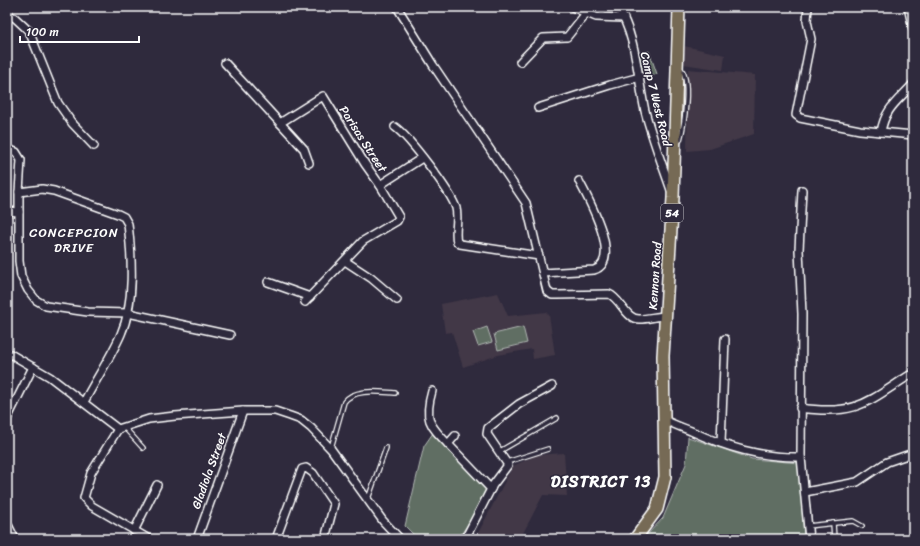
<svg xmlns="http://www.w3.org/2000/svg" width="920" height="546" viewBox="0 0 920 546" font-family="Sriracha,sans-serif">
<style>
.built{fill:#423847}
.green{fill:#606e64;stroke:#b0b6b2}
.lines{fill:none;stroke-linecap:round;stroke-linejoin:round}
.service-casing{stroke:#fff;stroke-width:6}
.minor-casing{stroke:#fff;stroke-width:10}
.trunk-casing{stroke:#fff;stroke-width:14}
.service{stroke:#2f2a3d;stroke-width:3.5}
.minor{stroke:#2f2a3d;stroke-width:7}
.trunk{stroke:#766a54;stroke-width:11}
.labels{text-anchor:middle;stroke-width:3;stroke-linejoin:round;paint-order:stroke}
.shield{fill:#2f2a3d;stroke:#c1bfc5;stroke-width:1}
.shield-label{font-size:11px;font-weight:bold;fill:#fff}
.street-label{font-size:12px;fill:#fff;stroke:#2f2a3d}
.neighbourhood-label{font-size:13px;letter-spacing:1px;fill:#fff;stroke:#2f2a3d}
.district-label{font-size:16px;font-weight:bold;letter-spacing:1px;fill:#fff;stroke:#2f2a3d}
</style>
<rect width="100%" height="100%" fill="#2f2a3d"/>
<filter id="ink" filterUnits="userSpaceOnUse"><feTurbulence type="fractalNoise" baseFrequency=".025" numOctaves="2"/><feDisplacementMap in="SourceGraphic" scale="8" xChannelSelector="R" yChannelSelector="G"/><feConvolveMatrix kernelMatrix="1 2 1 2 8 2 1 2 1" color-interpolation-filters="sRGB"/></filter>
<g filter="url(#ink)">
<g class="built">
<path d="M684 46 725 55 723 70 683 64Z"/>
<path d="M688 69 755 75 754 134 710 149 687 151Z"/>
<path d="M498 293 508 316 546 312 549 315 555 355 533 359 532 349 498 355 463 367 452 332 445 333 441 304Z"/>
<path d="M564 453 567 496 543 495 520 539H475L513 466 536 455Z"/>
</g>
<g class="green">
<path d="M649 51 657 74 645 78 637 56Z"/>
<path d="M487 327 492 342 478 346 473 332Z"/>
<path d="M523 327 527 343 498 350 494 334Z"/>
<path d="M433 433 490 491 458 539H418L405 526 424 446Z"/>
<path d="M688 437 752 459 799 463 804 539H643L663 518 686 464Z"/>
</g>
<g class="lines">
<g class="service-casing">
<g id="service">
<path d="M680 140C684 126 692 78 680 68"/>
<path d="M124 427 143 448"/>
<path d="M331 448 344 402C354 388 379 392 395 393"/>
<path d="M500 451 557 418"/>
<path d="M507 462 548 449"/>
<path d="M368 499 386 448"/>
<path d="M833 523 834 539"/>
<path d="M808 526 853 521 862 526"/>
</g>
</g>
<g class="minor-casing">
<g id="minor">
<path d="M397 7 433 65 526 203 547 291 552 295H558L609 294C621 299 626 320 640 319 648 319 657 316 666 316"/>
<path d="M572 7 596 17 624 18"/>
<path d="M617 7C636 33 638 80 645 111 652 138 662 164 671 190"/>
<path d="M808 7 807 21 811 39 796 115 800 118 860 130 913 135"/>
<path d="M908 7 913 29"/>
<path d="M7 14 15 18 29 31 58 103 72 123 94 146"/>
<path d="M520 62 543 38 567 37 587 12"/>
<path d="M225 63 304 149 309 163"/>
<path d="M538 108 610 85 640 77"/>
<path d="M280 123 323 96 365 164 380 185 399 217 397 221 363 241 305 302"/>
<path d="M395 127C409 137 451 192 456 208 459 219 454 232 457 242L460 244 539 256"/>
<path d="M881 132C885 108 898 101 913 84"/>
<path d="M7 149 16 152 21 160 19 192V261L21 276 28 290 36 300 46 306 88 312 128 313 230 335"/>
<path d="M380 185 422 158"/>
<path d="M802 190 799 250 802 314 801 457 809 539"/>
<path d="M19 192 42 189 54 191 118 214 124 217 128 224C132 258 135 302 121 334 111 357 96 379 84 402"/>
<path d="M7 211 19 212"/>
<path d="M345 261 371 278 397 300"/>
<path d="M543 273 594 270C623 261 588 198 579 181"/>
<path d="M268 282 310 297"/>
<path d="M7 352 50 377 118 429 149 419 175 416 243 411H275L290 416 301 420 311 428 331 449 383 521 400 539"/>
<path d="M432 391C424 419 429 425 448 444"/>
<path d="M800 408C858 416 867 402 913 373"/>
<path d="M7 419 33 367"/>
<path d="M663 419C672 424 681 427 691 431 726 447 761 458 801 457"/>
<path d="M118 429 91 473 84 498 92 506 149 539"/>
<path d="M455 436 448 444 491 489"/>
<path d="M721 443 725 339"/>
<path d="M805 492 857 482 887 462 913 453"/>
<path d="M7 523 15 539"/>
<path d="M134 531 157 485"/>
<path d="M197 539 243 411"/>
<path d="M276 539 302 469 306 468 313 473 334 504 325 539"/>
<path d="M465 539 493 485 508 465 487 434 488 428 519 404 552 386"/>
</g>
</g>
<g class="trunk-casing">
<path id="trunk" d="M635 539 657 509 665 477 663 356 673 198 679 7"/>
</g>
<use href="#service" class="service"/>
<use href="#minor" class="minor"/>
<use href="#trunk" class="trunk"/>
</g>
</g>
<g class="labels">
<rect class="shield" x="661" y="204" width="22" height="18" rx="3"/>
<g class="shield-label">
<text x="672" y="217">54</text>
</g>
<g class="street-label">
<text transform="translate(656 99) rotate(76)" y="4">Camp 7 West Road</text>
<text transform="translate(363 139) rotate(57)" y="4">Parisas Street</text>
<text transform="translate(655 276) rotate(-86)" y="4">Kennon Road</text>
<text transform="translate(209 471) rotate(-70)" y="4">Gladiola Street</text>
</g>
<g class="neighbourhood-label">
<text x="74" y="237">CONCEPCION<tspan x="74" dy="15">DRIVE</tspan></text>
</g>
<g class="district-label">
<text x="601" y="487">DISTRICT 13</text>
</g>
</g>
<rect width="920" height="546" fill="none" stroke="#2f2a3d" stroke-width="24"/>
<rect x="12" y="12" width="896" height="522" fill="none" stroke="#fff" stroke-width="1.5" filter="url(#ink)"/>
<path d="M20 36v6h119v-6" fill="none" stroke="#ffffff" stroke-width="2"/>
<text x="26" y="36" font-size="12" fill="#ffffff" stroke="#2f2a3d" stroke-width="3" paint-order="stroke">100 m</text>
</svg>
